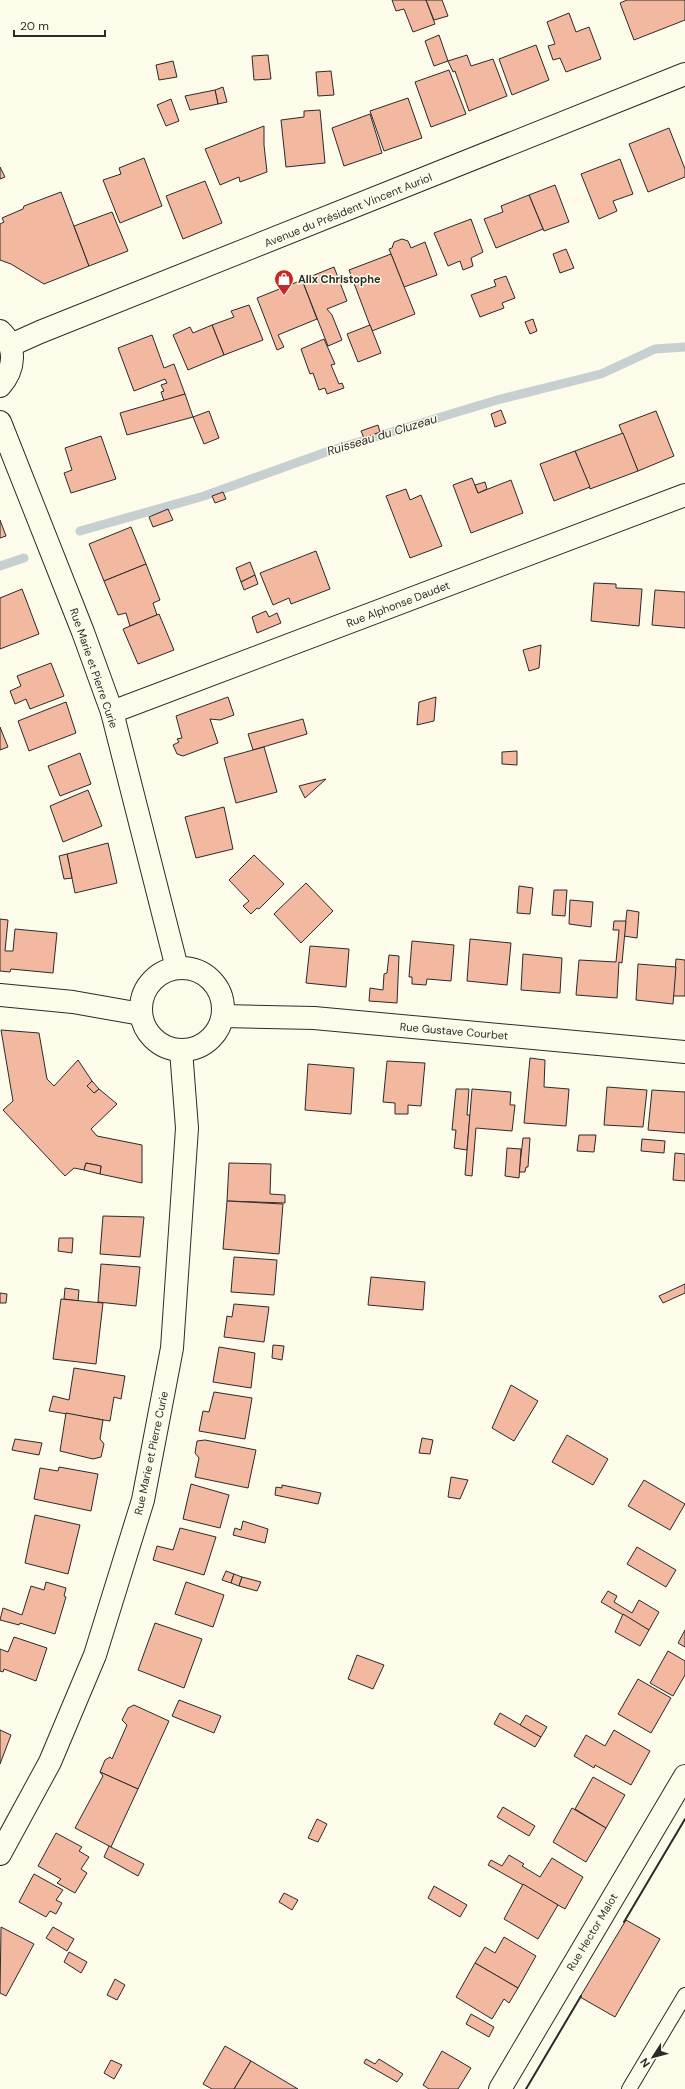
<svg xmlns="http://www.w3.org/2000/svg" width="685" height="2089" viewBox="0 0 685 2089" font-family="'DM Sans',sans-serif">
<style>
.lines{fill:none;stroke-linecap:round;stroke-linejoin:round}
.stream{stroke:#c7d0d0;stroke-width:9}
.building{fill:#f2b8a0;stroke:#2b2b2b}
.service-casing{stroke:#2b2b2b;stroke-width:16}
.minor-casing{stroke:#2b2b2b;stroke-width:24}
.tertiary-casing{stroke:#2b2b2b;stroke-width:24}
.secondary-casing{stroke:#2b2b2b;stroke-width:24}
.service{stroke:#fdfbea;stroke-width:14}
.minor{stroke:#fdfbea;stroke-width:22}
.tertiary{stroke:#fdfbea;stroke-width:22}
.secondary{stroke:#fdfbea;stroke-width:22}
.wall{stroke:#2b2b2b;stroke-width:2}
.labels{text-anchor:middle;stroke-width:3;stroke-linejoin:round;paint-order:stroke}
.street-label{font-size:11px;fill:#2b2b2b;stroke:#fdfbea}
.poi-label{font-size:11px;font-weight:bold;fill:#2b2b2b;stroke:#fdfbea;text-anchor:start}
.water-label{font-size:12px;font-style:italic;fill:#2b2b2b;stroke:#fdfbea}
</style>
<rect width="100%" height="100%" fill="#fdfbea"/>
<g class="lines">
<g class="stream">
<path d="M80 531 204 496 329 451 497 400 601 374 655 349 685 347"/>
<path d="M0 566 24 558"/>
</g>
</g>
<g class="building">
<path d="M392 0H426L435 24 413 32 404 9 396 11Z"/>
<path d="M426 0H442L448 16 434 20Z"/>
<path d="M627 0H685V20L634 40 620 3Z"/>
<path d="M569 13 576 32 589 27 601 59 566 72 560 58 553 60 548 46 555 44 547 22Z"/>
<path d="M439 35 448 61 434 66 425 41Z"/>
<path d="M536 45 549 80 512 95 499 59Z"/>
<path d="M268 55 271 79 254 80 252 56Z"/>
<path d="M467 55 471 66 493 59 507 96 469 111 455 71 453 72 448 61Z"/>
<path d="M173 61 177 77 159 80 156 65Z"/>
<path d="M449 70 466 114 431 127 415 82Z"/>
<path d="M331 71 334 95 318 96 316 72Z"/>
<path d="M223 87 227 102 218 104 215 90Z"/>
<path d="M215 90 218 104 190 110 185 96Z"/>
<path d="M408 98 422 138 384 151 370 111Z"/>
<path d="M171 99 179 121 166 126 157 105Z"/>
<path d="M320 110 325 163 286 167 281 120 304 117V111Z"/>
<path d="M370 114 382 153 344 166 332 128Z"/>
<path d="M264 126V145L267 172 240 182 239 177 220 185 205 149Z"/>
<path d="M669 128 685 169V177L648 192 629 144Z"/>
<path d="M144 158 162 206 120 223 103 180 121 174 119 168Z"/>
<path d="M620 159 633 194 613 201 617 211 599 219 581 174Z"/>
<path d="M0 167 5 177 0 179Z"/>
<path d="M205 181 222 223 183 239 166 196Z"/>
<path d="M555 185 569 222 544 231 529 195Z"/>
<path d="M61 192 89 266 44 284 11 264 0 260V224L4 222 2 218 23 209 24 206Z"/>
<path d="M529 195 543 229 496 248 484 219 503 212 501 206Z"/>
<path d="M112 212 128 251 89 266 74 226Z"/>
<path d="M471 219 483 252 471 258 473 266 463 270 460 261 448 266 434 233Z"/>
<path d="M402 239 408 241 411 248 425 242 437 275 404 287 389 249 392 248 394 242Z"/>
<path d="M566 249 574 268 560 273 553 254Z"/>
<path d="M391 254 415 314 372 331 349 270Z"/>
<path d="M334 267 347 301 327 309 332 315 342 340 328 346 302 280Z"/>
<path d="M506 276 515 298 502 303 504 308 480 317 471 295 496 286 494 280Z"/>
<path d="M302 280 317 319 278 335 284 347 277 350 257 298Z"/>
<path d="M249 305 263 340 224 355 212 325 234 317 231 311Z"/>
<path d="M533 319 537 331 530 334 525 322Z"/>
<path d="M212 325 224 355 188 370 173 335 190 327 193 333Z"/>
<path d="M370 325 381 353 358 362 347 334Z"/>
<path d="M152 335 164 368 174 364 185 394 164 401 161 392 164 391 161 385 167 383 165 379 134 391 118 348Z"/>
<path d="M324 339 335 364 331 365 339 384 342 383 344 388 327 394 325 388 319 390 313 373 310 374 301 349Z"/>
<path d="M185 394 193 417 127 435 120 413Z"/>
<path d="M501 410 506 423 495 427 491 414Z"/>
<path d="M209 411 219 438 204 444 193 417Z"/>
<path d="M656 411 674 456 638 471 619 425Z"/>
<path d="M378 425 380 432 364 438 361 431Z"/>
<path d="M623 433 638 471 590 489 575 451Z"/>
<path d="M101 436 116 479 71 493 64 473 72 470 65 448Z"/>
<path d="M575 451 590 487 554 501 540 464Z"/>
<path d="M472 478 478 493 511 480 523 513 471 533 453 485Z"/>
<path d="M485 482 487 489 478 493 475 485Z"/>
<path d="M406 489 410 500 421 495 442 546 410 558 386 496Z"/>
<path d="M223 492 226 499 215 503 212 496Z"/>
<path d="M168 509 173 520 153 527 149 517Z"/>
<path d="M0 520 6 536 0 538Z"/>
<path d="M131 527 146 564 104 581 89 544Z"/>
<path d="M316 551 330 589 291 604 289 598 273 605 260 573Z"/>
<path d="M250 562 255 575 241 582 236 568Z"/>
<path d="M146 564 160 600 153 603 157 615 130 626 126 613 118 615 104 581Z"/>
<path d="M255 575 258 584 244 590 241 582Z"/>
<path d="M594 583 616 584V588L642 589 639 626 591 621Z"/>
<path d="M22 589 39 634 0 649V598Z"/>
<path d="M655 590 685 592V628L652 625Z"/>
<path d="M266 611 269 617 277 613 281 623 257 633 252 617Z"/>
<path d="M159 614 174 650 138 664 123 629Z"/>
<path d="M541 645 539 668 529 671 523 650Z"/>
<path d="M51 663 64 696 30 709 26 699 15 704 10 691 21 686 17 676Z"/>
<path d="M228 697 234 715 220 720 210 719 218 743 183 756 177 754 173 745 179 742 177 739 182 738 176 716Z"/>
<path d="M436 697 434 721 417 725 419 702Z"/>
<path d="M66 702 76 733 29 751 18 721Z"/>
<path d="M303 719 307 734 253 750 248 734Z"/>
<path d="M0 727 8 747 0 750Z"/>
<path d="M264 747 277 792 236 803 224 758Z"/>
<path d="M517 751V765L502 764V752Z"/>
<path d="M80 753 91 784 60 796 48 766Z"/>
<path d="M326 779 305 798 299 786Z"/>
<path d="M88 790 102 826 63 842 50 806Z"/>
<path d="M224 807 233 849 196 858 185 817Z"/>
<path d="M108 843 117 883 75 893 67 854Z"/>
<path d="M67 854 72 878 64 879 59 856Z"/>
<path d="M254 855 284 884 259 909 257 908 251 914 243 906 249 901 229 880Z"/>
<path d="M306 883 333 911 301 943 274 914Z"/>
<path d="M519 886 533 888 530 914 517 913Z"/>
<path d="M554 890H567L565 916 552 915Z"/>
<path d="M570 900 593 902 591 927 569 924Z"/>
<path d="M627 910 639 912 637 938 624 936Z"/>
<path d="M0 919 8 920 5 951H13L15 929 57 933 53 973 11 969 10 972 0 971Z"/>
<path d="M614 921H626L622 963 619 962 617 998 576 995 579 960 616 962 619 930H613Z"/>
<path d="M470 939 511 943 507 985 467 981Z"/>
<path d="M412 941 454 945 451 981 427 979 426 985 412 984V977H409Z"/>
<path d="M310 946 349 949 346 987 306 983Z"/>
<path d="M523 954 562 958 560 993 521 990Z"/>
<path d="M389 955 399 956 397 1003 369 1001 370 988 383 990 384 974 387 973Z"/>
<path d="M676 959 685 960V996H673Z"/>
<path d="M638 964 676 967 673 1004 636 1000Z"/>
<path d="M1 1030 39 1033 47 1079 54 1086 78 1060 92 1081 87 1086 94 1093 99 1089 117 1104 91 1129 97 1136 142 1145V1183L100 1174 101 1166 86 1163 84 1170 74 1168 65 1176 3 1110 13 1101Z"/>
<path d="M530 1058 545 1060 544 1087 569 1089 566 1126 524 1123Z"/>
<path d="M387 1061 425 1063 421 1106 408 1105V1114H395V1103L383 1102Z"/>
<path d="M308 1064 354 1068 351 1114 305 1110Z"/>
<path d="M92 1081 99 1089 94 1093 87 1086Z"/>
<path d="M607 1087 647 1090 643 1127 604 1125Z"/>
<path d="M456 1089H469L467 1115H470L467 1150 454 1148 456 1130H452Z"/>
<path d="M472 1089 511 1092 510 1105H515L512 1131 476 1128 472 1176 465 1175Z"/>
<path d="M652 1090 685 1092V1133L648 1130Z"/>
<path d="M579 1135H596L594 1152 577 1151Z"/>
<path d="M523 1138H530L528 1167H526L525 1172H519Z"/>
<path d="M642 1139 665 1141 664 1153 641 1151Z"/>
<path d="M507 1148 521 1149 519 1178 505 1176Z"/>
<path d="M675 1153 685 1154V1181L673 1180Z"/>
<path d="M86 1163 101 1166 100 1174 84 1170Z"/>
<path d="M229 1163 271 1164 270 1194 285 1195V1203L227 1201Z"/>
<path d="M227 1201 283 1204 279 1254 223 1249Z"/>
<path d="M103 1216 144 1217 140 1257 100 1254Z"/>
<path d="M59 1238H73L72 1253 58 1251Z"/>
<path d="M234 1257 277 1260 274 1295 231 1292Z"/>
<path d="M101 1264 140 1267 136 1306 98 1302Z"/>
<path d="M371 1277 425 1282 423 1310 368 1305Z"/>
<path d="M685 1284V1293L663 1303 659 1296Z"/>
<path d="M65 1288 79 1290 78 1301 64 1299Z"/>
<path d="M0 1293 7 1294 6 1303H0Z"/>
<path d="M61 1299 103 1303 96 1364 53 1359Z"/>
<path d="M234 1304 269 1307 264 1342 224 1337 227 1316 232 1317Z"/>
<path d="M273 1345 284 1346 282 1360 272 1358Z"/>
<path d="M219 1347 255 1353 251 1388 213 1382Z"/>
<path d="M74 1368 125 1376 121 1399 114 1397 110 1421 49 1411 53 1396 69 1400Z"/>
<path d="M511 1385 538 1401 514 1441 492 1428Z"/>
<path d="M214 1392 252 1398 245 1439 199 1431 203 1411 209 1412Z"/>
<path d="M66 1413 103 1420 100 1439 104 1444 101 1457 93 1459 60 1451Z"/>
<path d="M567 1435 608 1459 593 1485 552 1462Z"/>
<path d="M422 1438 433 1440 430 1454 419 1453Z"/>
<path d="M15 1439 42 1443 39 1455 12 1450Z"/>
<path d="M205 1440 256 1450 248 1488 195 1477 199 1458 195 1453 197 1441Z"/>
<path d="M59 1467 98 1474 91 1511 34 1499 40 1468 58 1471Z"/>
<path d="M451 1477 468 1480 460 1499 448 1497Z"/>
<path d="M644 1480 685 1504 670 1530 628 1506Z"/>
<path d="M191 1484 229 1495 220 1528 183 1519Z"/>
<path d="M282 1485 321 1493 318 1504 275 1495 276 1487 282 1488Z"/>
<path d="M35 1515 80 1525 68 1574 25 1563Z"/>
<path d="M243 1521 268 1529 265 1543 233 1535 235 1528 241 1530Z"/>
<path d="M180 1528 216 1537 204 1575 153 1560 157 1546 173 1550Z"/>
<path d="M637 1547 676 1570 666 1587 627 1564Z"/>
<path d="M226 1571 234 1574 231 1583 222 1580Z"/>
<path d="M234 1574 242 1577 239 1586 231 1583Z"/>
<path d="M242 1577 261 1582 257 1591 239 1586Z"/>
<path d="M46 1582 66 1588 64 1596 66 1597 55 1634 20 1623 19 1625 0 1620 3 1608 22 1615 31 1586 44 1590Z"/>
<path d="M186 1582 224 1595 213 1627 175 1614Z"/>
<path d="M608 1591 617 1596 614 1602 632 1613 639 1600 659 1612 649 1630 601 1602Z"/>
<path d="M623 1614 649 1630 640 1646 615 1632Z"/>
<path d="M155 1623 202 1639 184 1688 138 1670Z"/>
<path d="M685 1630V1647L678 1643Z"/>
<path d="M14 1637 47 1648 36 1681 4 1669 3 1672 0 1671V1649L8 1652Z"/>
<path d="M668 1651 685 1661V1675L673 1696 650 1683Z"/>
<path d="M357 1655 384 1665 373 1689 348 1679Z"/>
<path d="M638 1679 671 1698 651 1733 618 1714Z"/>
<path d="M179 1700 221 1716 214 1733 172 1716Z"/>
<path d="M134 1705 169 1721 138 1789 100 1772 105 1760 110 1757 112 1759 127 1725 122 1720 128 1708Z"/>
<path d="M500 1713 541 1737 535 1747 494 1724Z"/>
<path d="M526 1715 547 1727 541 1737 520 1725Z"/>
<path d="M0 1730 11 1735 0 1764Z"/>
<path d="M614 1730 650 1751 631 1785 595 1765 594 1768 574 1756 586 1735 605 1746Z"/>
<path d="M100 1772 138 1789 111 1847 75 1828 103 1776Z"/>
<path d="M593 1777 625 1795 606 1828 575 1809Z"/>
<path d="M503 1807 535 1826 529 1836 497 1817Z"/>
<path d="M572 1808 606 1828 586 1862 553 1842Z"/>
<path d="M317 1819 327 1824 318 1842 308 1838Z"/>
<path d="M56 1833 82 1847 79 1851 89 1857 81 1869 87 1873 75 1893 57 1883 61 1879 38 1866Z"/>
<path d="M109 1846 144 1864 138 1876 104 1857Z"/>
<path d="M509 1855 524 1864 522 1866 540 1877 552 1858 583 1877 565 1909 488 1865 491 1860 502 1866Z"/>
<path d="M34 1874 63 1890 56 1900 62 1903 56 1914 50 1911 46 1917 19 1902Z"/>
<path d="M523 1884 558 1905 538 1939 504 1919Z"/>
<path d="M434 1886 467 1905 460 1917 428 1898Z"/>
<path d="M284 1893 298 1900 292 1910 279 1902Z"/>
<path d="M626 1920 660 1939 615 2017 580 1997Z"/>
<path d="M1 1927 34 1944 6 1996 0 1993Z"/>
<path d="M53 1927 74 1939 67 1951 46 1938Z"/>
<path d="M504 1937 536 1956 518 1988 475 1963 485 1947 495 1953Z"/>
<path d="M69 1952 87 1962 81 1973 64 1962Z"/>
<path d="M475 1963 518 1988 509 2003 504 1999 492 2019 456 1997Z"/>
<path d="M115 1979 125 1985 117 2000 107 1995Z"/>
<path d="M471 2014 494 2027 489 2037 466 2024Z"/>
<path d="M225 2046 251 2061 234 2089H212L203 2084Z"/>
<path d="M442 2051 471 2068 458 2089H429L423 2085Z"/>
<path d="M366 2059 375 2064 379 2059 403 2074 397 2082 364 2063Z"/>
<path d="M111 2060 122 2065 114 2079 104 2073Z"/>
<path d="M251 2061 298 2089H234Z"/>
</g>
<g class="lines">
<g class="service-casing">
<path id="service" d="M629 2089 685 1995"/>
</g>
<g class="minor-casing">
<g id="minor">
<path d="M112 712 685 495"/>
<path d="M500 2089 685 1776"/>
</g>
</g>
<g class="tertiary-casing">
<g id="tertiary">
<path d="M0 422 83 632 112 712 177 968"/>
<circle cx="182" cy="1009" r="41"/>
<path d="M0 995 73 1002 141 1014"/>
<path d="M223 1016 314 1018 685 1052"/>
<path d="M0 1854 50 1762 95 1655 143 1500 172 1348 187 1128 181 1050"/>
</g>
</g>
<g class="secondary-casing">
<g id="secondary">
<path d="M0 331C17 347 15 369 0 386"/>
<path d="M11 345 40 332 685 74"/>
</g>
</g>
<use href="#service" class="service"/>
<use href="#minor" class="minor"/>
<use href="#tertiary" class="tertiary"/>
<use href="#secondary" class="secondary"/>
<g class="wall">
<path d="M624 1922 685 1819"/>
<path d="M526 2089 581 1996"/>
</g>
</g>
<defs>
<g id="shop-pin" transform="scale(1)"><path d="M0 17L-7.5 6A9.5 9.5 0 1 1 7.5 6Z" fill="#c62828" stroke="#fdfbea"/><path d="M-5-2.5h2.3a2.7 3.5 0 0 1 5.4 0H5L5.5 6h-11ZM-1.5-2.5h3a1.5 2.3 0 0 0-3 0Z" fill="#fff"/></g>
</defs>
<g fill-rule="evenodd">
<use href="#shop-pin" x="284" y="279"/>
</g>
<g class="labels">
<g class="street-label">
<text transform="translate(348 210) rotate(-22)" y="4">Avenue du Président Vincent Auriol</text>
<text transform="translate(398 604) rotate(-21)" y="4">Rue Alphonse Daudet</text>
<text transform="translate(94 668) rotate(71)" y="4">Rue Marie et Pierre Curie</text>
<text transform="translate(454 1031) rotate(5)" y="4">Rue Gustave Courbet</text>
<text transform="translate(151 1453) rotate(-78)" y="4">Rue Marie et Pierre Curie</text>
<text transform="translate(592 1932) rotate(-59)" y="4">Rue Hector Malot</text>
</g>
<g class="poi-label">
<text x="298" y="283">Alix Christophe</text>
</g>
<g class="water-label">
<text transform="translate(382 435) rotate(-17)" y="4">Ruisseau du Cluzeau</text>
</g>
</g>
<g transform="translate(653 2057) rotate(234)" stroke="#fdfbea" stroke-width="3" paint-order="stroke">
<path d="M0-3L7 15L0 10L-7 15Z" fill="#2b2b2b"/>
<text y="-6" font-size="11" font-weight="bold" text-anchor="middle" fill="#2b2b2b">N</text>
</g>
<path d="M14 30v6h91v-6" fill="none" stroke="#2b2b2b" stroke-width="2"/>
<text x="20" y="30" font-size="12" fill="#2b2b2b" stroke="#fdfbea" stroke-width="3" paint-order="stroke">20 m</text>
</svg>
